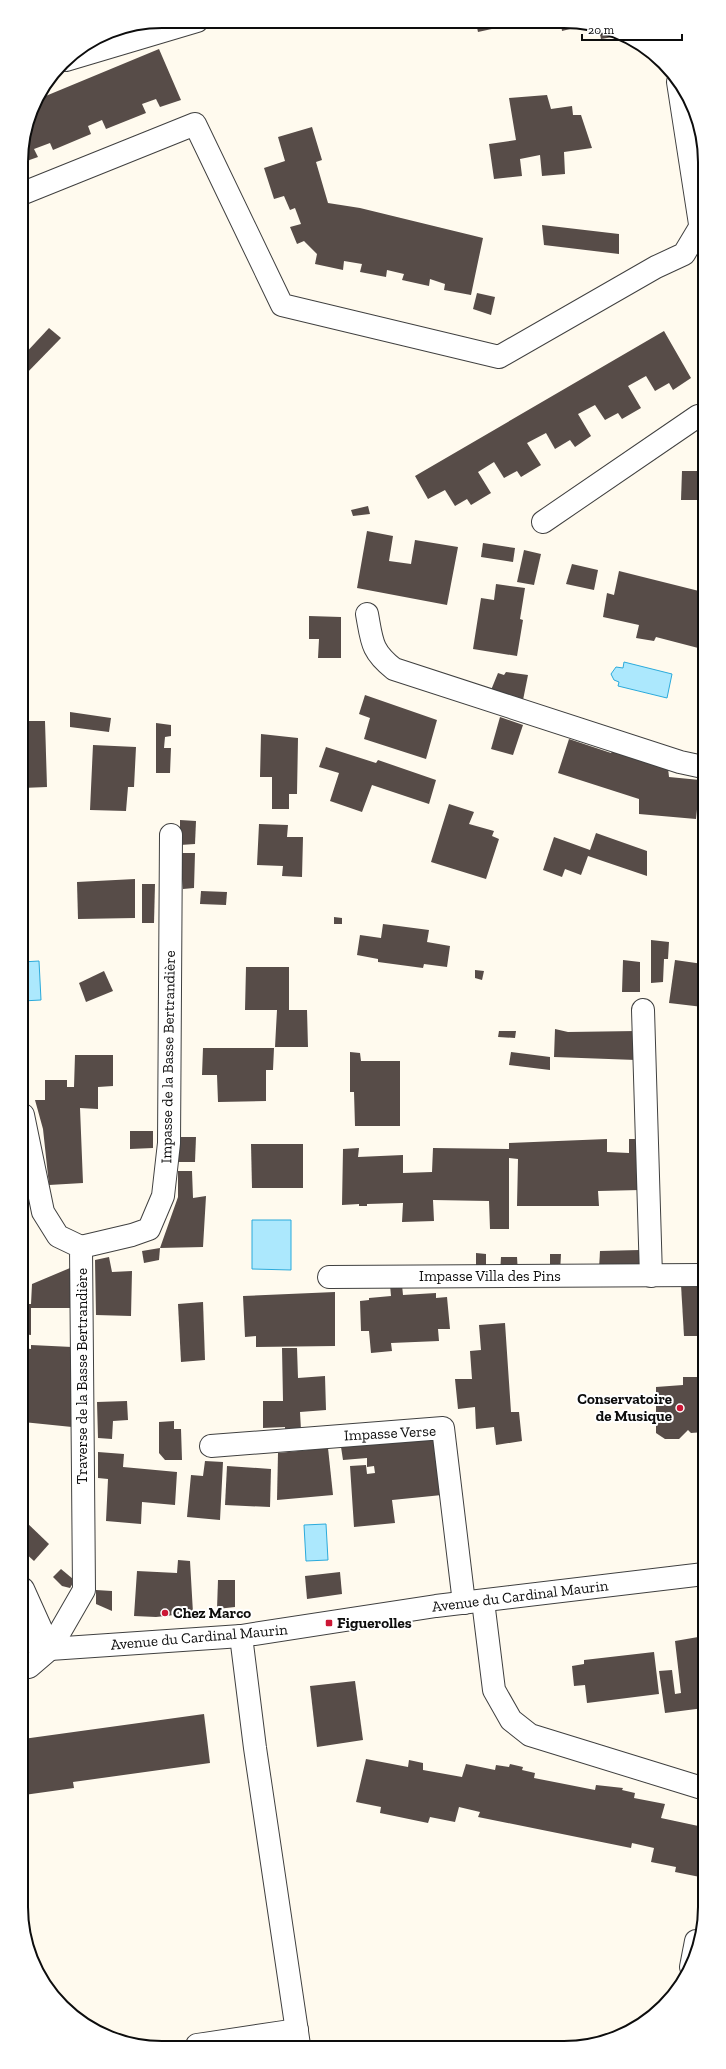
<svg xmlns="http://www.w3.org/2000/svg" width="726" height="2069" viewBox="0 0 726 2069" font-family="'Zilla Slab',serif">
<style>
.water{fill:#ace8fd;stroke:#2baadb}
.building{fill:#574c48}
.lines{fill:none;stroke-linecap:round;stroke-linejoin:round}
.minor-casing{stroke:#404040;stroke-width:24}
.minor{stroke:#fff;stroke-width:22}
.poi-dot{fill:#cc1635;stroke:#fff;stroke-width:1.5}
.labels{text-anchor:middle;stroke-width:4;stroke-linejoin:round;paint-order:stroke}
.street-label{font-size:15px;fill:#0d0d0d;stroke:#fff}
.poi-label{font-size:15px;font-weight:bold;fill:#0d0d0d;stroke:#fff;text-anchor:start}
.rim{fill:none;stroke:#0d0d0d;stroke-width:2}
</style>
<rect width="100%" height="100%" fill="#fffaee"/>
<g class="water">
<path d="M624 662 672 674 667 698 618 686 619 682 614 680 611 674 616 667 623 668Z"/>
<path d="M39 961 41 1000 22 1001V962Z"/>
<path d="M252 1220H291V1270L252 1269Z"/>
<path d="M326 1524 328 1560 306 1561 304 1525Z"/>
</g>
<g class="building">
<path d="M476 23H514V24L478 32Z"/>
<path d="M561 24H590L562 31Z"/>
<path d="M598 26 619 34V36L601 39Z"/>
<path d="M159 49 181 100 160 107 156 99 142 104 146 113 106 129 102 120 88 126 91 134 53 150 50 143 34 149 38 157 21 163V153L36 100Z"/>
<path d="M547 95 551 109 572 106 573 115H581L592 148 564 152 565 174 542 176 540 155 520 159 522 176 494 179 489 144 516 140 509 98Z"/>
<path d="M312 127 322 160 316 162 328 203 360 208 483 238 471 295 444 290 445 284 430 279 429 286 402 280 404 274 387 270 386 277 360 272 362 264 344 261 343 270 315 264 317 254 304 241 297 244 290 227 301 224 295 208 290 210 284 196 274 199 264 168 285 161 278 137Z"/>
<path d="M542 225 619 234V254L544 245Z"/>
<path d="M477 293 495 297 491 315 473 309Z"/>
<path d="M49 328 61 338 22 378V357Z"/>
<path d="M664 331 691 378 673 390 669 383 655 391 646 376 628 386 641 408 622 419 618 413 605 420 595 405 578 414 591 436 575 447 570 440 555 449 546 433 527 443 541 465 521 477 517 471 504 478 494 462 478 472 491 493 471 505 467 499 455 506 445 490 428 499 415 476Z"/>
<path d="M682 471H703V500H681Z"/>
<path d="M368 506 370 514 353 516 351 510Z"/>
<path d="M367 531 393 536 389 561 411 564 415 540 458 547 447 605 357 588Z"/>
<path d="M483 543 515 548 513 562 481 557Z"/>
<path d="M524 550 541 554 534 585 517 582Z"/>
<path d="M572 564 598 570 594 590 566 584Z"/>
<path d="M619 571 703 592 702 649 656 637 654 641 636 638 639 625 603 617 607 593 614 595Z"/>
<path d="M496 584 525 588 520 619 523 620 517 656 473 649 481 598 494 600Z"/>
<path d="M309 616 341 617V658H318L319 639H309Z"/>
<path d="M506 672 528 675 522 705 489 695 498 673 504 675Z"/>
<path d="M365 695 437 720 426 759 364 739 370 718 359 714Z"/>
<path d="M70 712 111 718 109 732 70 727Z"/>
<path d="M500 717 523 725 513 755 491 749Z"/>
<path d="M22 721H45L47 787 22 788Z"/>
<path d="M156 723 171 725V736L165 737 164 748H171L170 773H156Z"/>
<path d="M261 734 298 738 297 794H289V809H272V777H260Z"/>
<path d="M569 739 611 753 613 750 668 768 669 777 700 780 696 819 639 814V799L558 773Z"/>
<path d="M93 745 136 747 134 787H128L126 811 90 810Z"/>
<path d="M326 747 376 763 378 760 436 780 429 804 372 785 362 812 330 801 339 773 319 767Z"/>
<path d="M449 804 474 812 469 824 494 831 492 836 499 839 486 879 431 862Z"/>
<path d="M180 820 196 821 195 844 180 845Z"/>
<path d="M259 824 288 825 287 837H303L302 877 282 876 283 866 257 865Z"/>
<path d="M596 833 647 851V876L588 856 581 875 565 869 562 877 543 870 554 837 590 850Z"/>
<path d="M180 853H195L194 888 183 889 182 879H180Z"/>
<path d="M135 879V918L78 919 77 882Z"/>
<path d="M142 884H155L154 923H142Z"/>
<path d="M201 891 227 892 226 905 200 904Z"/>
<path d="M334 917 342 918V924H334Z"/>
<path d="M383 924 429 930 427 942 450 946 447 967 424 964 423 968 378 962V959L357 955 360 935 381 938Z"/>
<path d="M651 940 669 942 668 959H664L663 982 651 983Z"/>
<path d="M623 960 640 962V992H622Z"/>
<path d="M675 960 703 964V1007L669 1003Z"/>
<path d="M246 967H289V1010H307L308 1047H275L277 1010H245Z"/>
<path d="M475 970 484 971 482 980 475 978Z"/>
<path d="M104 971 113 991 86 1002 79 983Z"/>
<path d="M555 1029 568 1032 636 1031V1060L554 1057Z"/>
<path d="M499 1031H516L515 1038 498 1037Z"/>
<path d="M203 1048H274L273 1070H266V1101L218 1102 217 1075H202Z"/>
<path d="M350 1052 360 1053 361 1061H400V1126H355L354 1092H350Z"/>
<path d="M511 1052 550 1057V1070L509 1065Z"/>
<path d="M75 1055H113V1086L98 1087V1109L80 1108 83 1183 49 1185 43 1129 35 1100H45V1080H67V1087H74Z"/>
<path d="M700 1055 704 1056V1084L697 1083Z"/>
<path d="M130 1131H153V1148L130 1149Z"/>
<path d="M179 1137H196L195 1162H179Z"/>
<path d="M607 1139V1152L629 1153V1139H639L640 1190 598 1191 599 1206H517L518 1159 509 1158V1229H490L489 1201 433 1200 434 1221 402 1222 403 1203 367 1204V1206H359V1204L342 1205 343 1149 359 1148 358 1157 403 1155V1173L432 1172 433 1148 509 1149V1143Z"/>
<path d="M251 1144H303V1188H252Z"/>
<path d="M178 1171H192L193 1198 206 1196 203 1247 160 1248 178 1197Z"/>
<path d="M160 1248 159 1260 144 1263 142 1251Z"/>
<path d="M640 1250 641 1269H599L600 1251Z"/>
<path d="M476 1253 486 1254V1273L476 1272Z"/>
<path d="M550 1254H561L560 1273H550Z"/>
<path d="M109 1257 112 1272 132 1271 131 1316 96 1315 95 1260Z"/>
<path d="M501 1257H517L518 1273 500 1272Z"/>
<path d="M70 1268 71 1308H31V1335L23 1334V1304H31L32 1284Z"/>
<path d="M704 1284V1336H684L681 1285Z"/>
<path d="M390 1285H402L403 1295 436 1293V1298L447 1297 450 1329H438L439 1341 391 1343 392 1351 371 1353 369 1331H361L360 1301 369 1300V1298L391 1296Z"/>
<path d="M335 1292V1346L256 1347V1336L245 1337 243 1296Z"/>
<path d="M203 1302 205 1360 181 1362 178 1304Z"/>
<path d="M505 1323 511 1412H519L522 1441 496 1445 494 1427 476 1429 475 1407 458 1409 455 1379H472L470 1351 481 1350 479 1325Z"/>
<path d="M31 1345 72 1347V1427L23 1422V1348L31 1349Z"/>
<path d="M282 1348H297L298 1378 325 1376 326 1410 300 1412 301 1430 285 1431V1427L263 1428V1401H283Z"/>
<path d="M683 1377H704V1432L691 1433 688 1430 679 1439H665L656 1433V1387L683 1385Z"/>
<path d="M127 1401 128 1420 113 1421 112 1439 98 1438 97 1402Z"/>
<path d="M174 1421V1429H181L182 1460H165L159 1453V1422Z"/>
<path d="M433 1440 435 1443 442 1495 392 1500 395 1523 354 1527 350 1466 366 1465 367 1474 375 1473 374 1466 367 1467V1458L343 1460 341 1447Z"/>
<path d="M328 1448 333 1495 277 1500 278 1453Z"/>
<path d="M98 1452 124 1454 123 1467 177 1472 175 1505 142 1502 141 1524 106 1521 108 1479 98 1478Z"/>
<path d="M205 1461 223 1462 220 1520 187 1517 191 1475 203 1476Z"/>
<path d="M227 1466 271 1469 270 1507 225 1505Z"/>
<path d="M24 1520 49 1544 34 1561 23 1551Z"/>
<path d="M178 1560 190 1561 193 1613 156 1617 134 1616 137 1571 177 1573Z"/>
<path d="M61 1569 73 1579V1583L70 1588 62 1586 53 1577Z"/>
<path d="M340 1572 342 1594 307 1599 305 1576Z"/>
<path d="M218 1580H235V1607L217 1609Z"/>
<path d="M96 1590 112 1591V1611L96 1604Z"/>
<path d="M704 1636V1708L665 1713 659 1671 672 1670 675 1694 681 1693 675 1641Z"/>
<path d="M654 1652 659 1694 587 1703 585 1685 574 1686 572 1666 584 1664V1660Z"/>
<path d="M355 1681 363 1740 317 1747 310 1686Z"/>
<path d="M204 1714 210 1763 73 1782 74 1788 24 1795 23 1739Z"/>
<path d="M366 1759 408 1767 409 1760 423 1763V1770L462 1777 466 1764 495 1770 496 1765 509 1767 510 1764 523 1767 522 1770 535 1773 534 1778 595 1790 596 1785 623 1788 622 1790 635 1793 634 1798 665 1804 661 1818 703 1827 705 1822V1878L675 1872 676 1867 651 1862 654 1848 632 1843 631 1848 478 1817 480 1812 459 1807 455 1822 430 1817 428 1823 380 1813 381 1807 356 1802Z"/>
</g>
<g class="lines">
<g class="minor-casing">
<g id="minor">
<path d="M66 60 197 21"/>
<path d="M678 82 702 237"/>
<path d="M21 194 195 124 282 305 499 357 656 267 684 254 702 224"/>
<path d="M543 522 698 416 703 415"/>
<path d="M367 614C372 641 371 651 394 669L680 762 703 767"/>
<path d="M643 1010 651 1276"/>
<path d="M23 1115 43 1212 58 1236 81 1247 84 1590 50 1649 29 1667 23 1668"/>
<path d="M81 1247 132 1235 149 1229 163 1196 169 1143 171 835"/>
<path d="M329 1277 704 1275"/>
<path d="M211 1446 443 1428 464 1603"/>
<path d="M23 1589 50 1649"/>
<path d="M483 1601 494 1690 511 1720 530 1735 705 1789"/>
<path d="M241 1636 255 1748 299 2045"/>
<path d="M23 1638 50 1649 241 1636 436 1606 704 1574"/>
<path d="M691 1967 696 1941"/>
<path d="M197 2045 297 2030"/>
</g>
</g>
<use href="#minor" class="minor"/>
</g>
<g class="poi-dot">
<circle cx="680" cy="1408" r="4"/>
<circle cx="165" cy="1613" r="4"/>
<rect x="325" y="1619" width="8" height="8" rx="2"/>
</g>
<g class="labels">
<g class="street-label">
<text transform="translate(168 1057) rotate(-89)" y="5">Impasse de la Basse Bertrandière</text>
<text x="490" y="1281">Impasse Villa des Pins</text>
<text transform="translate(82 1376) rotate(-90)" y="5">Traverse de la Basse Bertrandière</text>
<text transform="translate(390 1433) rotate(-3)" y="5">Impasse Verse</text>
<text transform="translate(520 1596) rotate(-7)" y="5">Avenue du Cardinal Maurin</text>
<text transform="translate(199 1637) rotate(-5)" y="5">Avenue du Cardinal Maurin</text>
</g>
<g class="poi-label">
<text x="672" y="1404" text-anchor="end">Conservatoire<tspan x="672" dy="17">de Musique</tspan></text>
<text x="173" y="1618">Chez Marco</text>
<text x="337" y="1628">Figuerolles</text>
</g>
</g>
<path d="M0 0H726V2069H0ZM162 28H564A134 134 0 0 1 698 162V1907A134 134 0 0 1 564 2041H162A134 134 0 0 1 28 1907V162A134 134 0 0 1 162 28Z" fill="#fff" fill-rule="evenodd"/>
<path class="rim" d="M162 28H564A134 134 0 0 1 698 162V1907A134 134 0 0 1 564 2041H162A134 134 0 0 1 28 1907V162A134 134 0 0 1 162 28Z"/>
<path d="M582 34v6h100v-6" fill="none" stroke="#0d0d0d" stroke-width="2"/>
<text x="588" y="34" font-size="12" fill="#0d0d0d" stroke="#ffffff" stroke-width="3" paint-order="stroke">20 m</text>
</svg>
